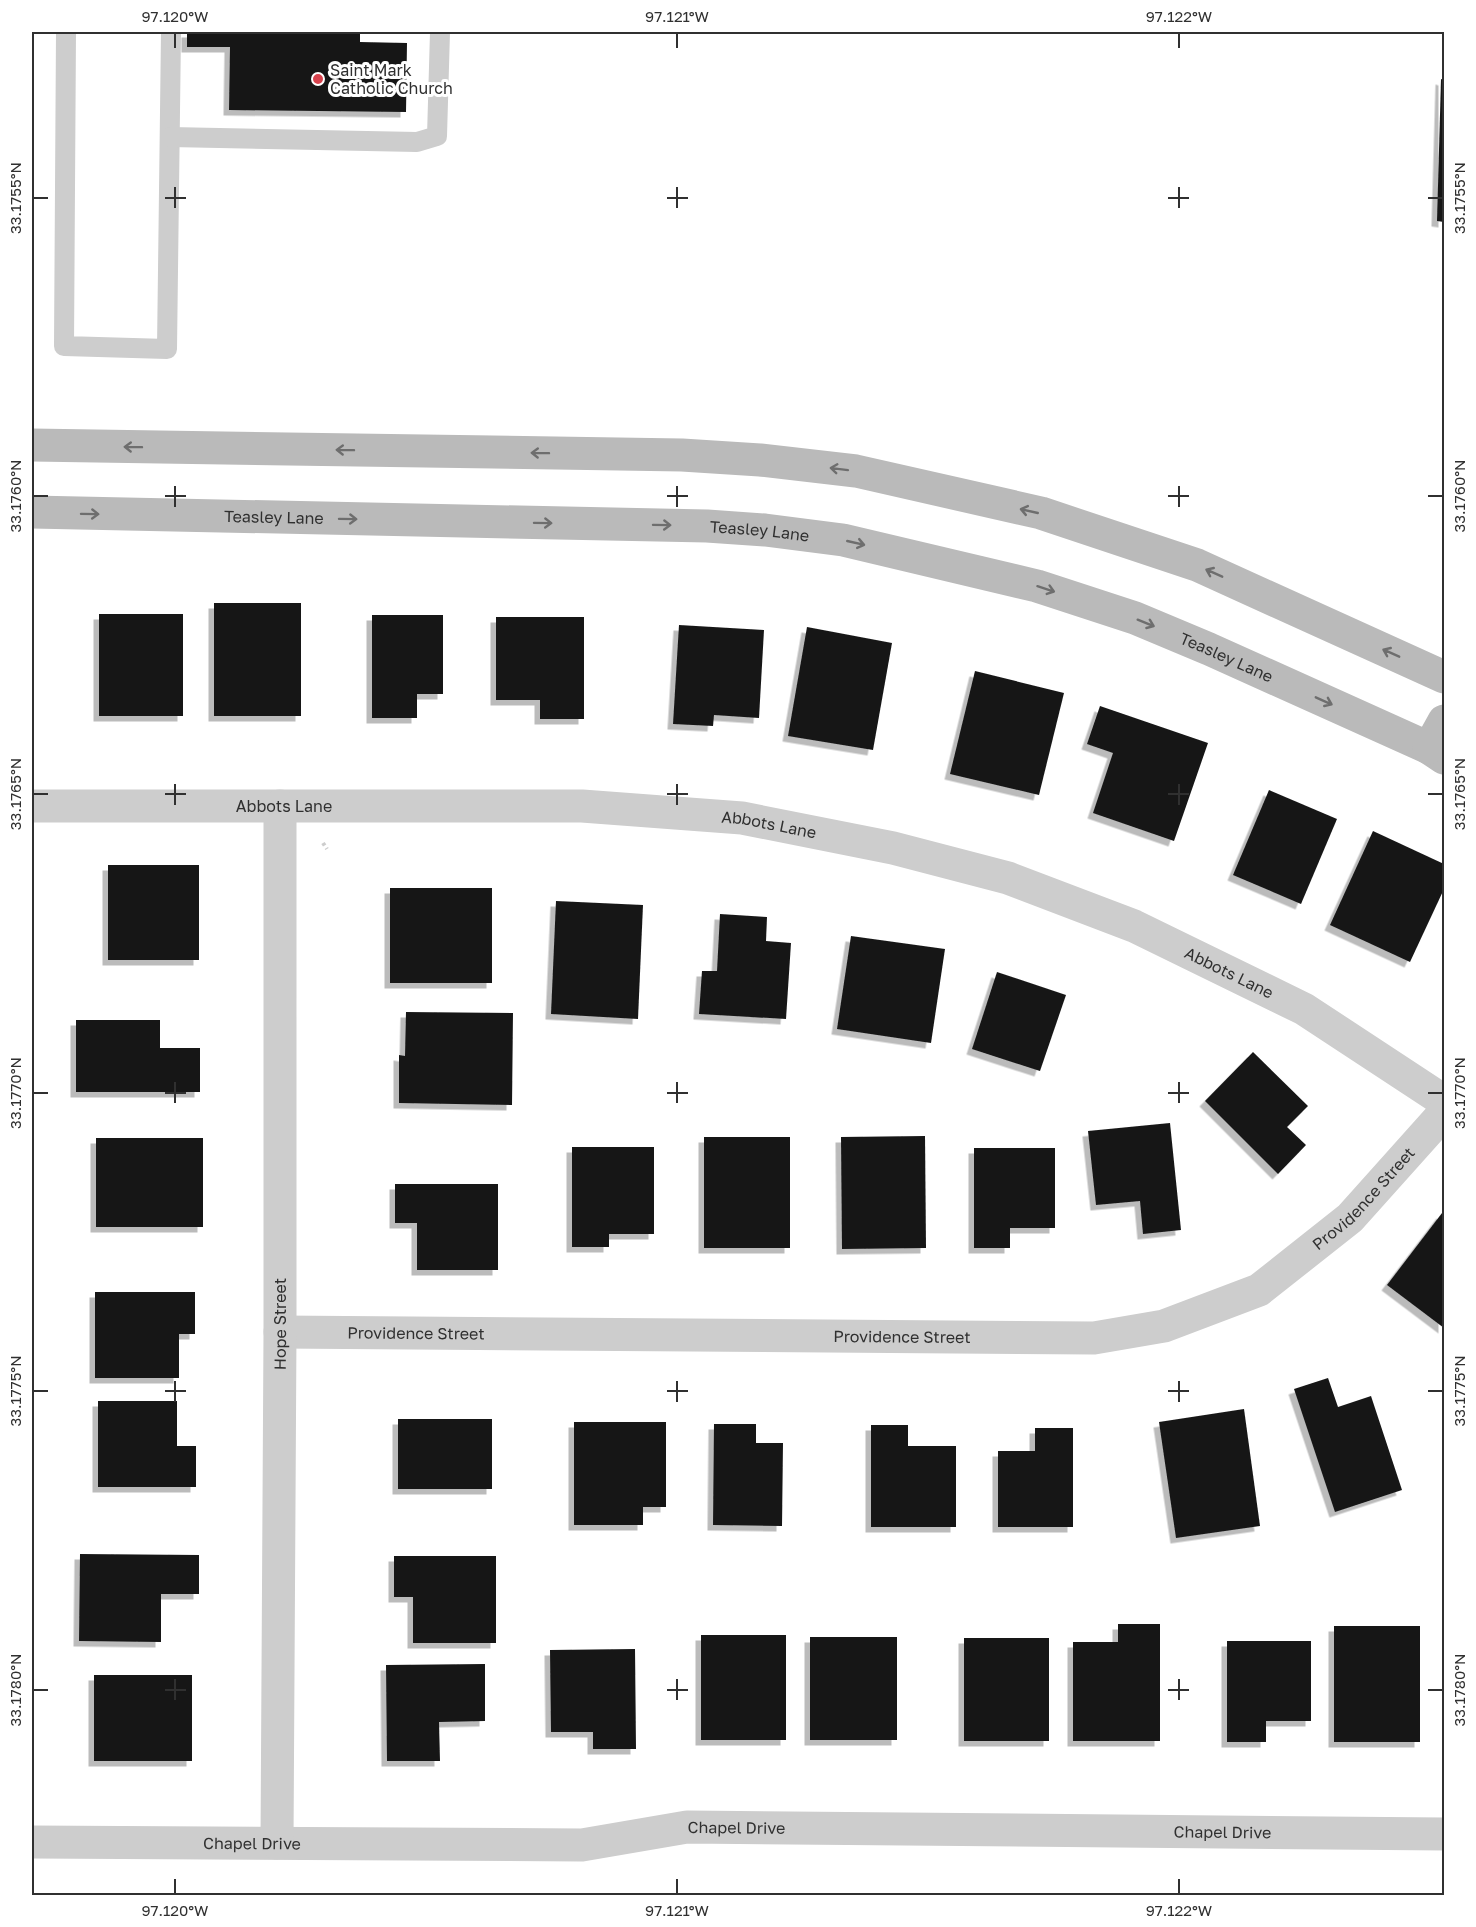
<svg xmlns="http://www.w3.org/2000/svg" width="1476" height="1927" viewBox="0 0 1476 1927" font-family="'Golos Text',sans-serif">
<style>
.building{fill:#171717;filter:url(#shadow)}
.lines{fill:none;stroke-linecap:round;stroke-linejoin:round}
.path{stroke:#cdcdcd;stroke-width:4;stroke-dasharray:3 3;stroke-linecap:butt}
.lane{stroke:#cdcdcd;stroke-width:20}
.street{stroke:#cdcdcd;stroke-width:33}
.secondary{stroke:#bababa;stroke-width:33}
.oneway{stroke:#6e6e6e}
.ticks{fill:none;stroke:#303030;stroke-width:2}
.poi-dot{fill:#d7424d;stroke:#fff;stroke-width:2}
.labels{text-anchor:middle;stroke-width:6;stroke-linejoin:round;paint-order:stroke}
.poi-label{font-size:16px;fill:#303030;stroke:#fff;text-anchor:start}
.street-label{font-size:16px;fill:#303030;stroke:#fff}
.neatline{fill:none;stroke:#303030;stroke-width:2}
.ticks-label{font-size:15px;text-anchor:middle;fill:#303030}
</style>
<defs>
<filter id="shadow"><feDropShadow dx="-5.5" dy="5.5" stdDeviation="0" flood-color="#0004"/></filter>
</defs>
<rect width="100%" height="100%" fill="#fff"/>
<g class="building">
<path d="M187 32H360V42L407 43 406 112 229 110 230 47H187Z"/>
<path d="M1441 79 1444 80V222L1437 221Z"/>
<rect x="214" y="603" width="87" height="113"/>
<rect x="99" y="614" width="84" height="102"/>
<path d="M372 615H443V694H417V718H372Z"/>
<path d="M496 617H584V719H540V700H496Z"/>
<path d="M679 625 764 630 759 718 714 715 713 726 673 724Z"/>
<path d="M807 627 892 643 873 750 788 736Z"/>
<path d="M975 671 1064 693 1039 795 950 774Z"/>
<path d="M1100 706 1208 743 1174 841 1093 813 1113 753 1087 744Z"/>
<path d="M1269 790 1337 819 1301 904 1233 875Z"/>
<path d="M1373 831 1444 864V889L1410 962 1330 925Z"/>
<rect x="108" y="865" width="91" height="95"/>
<rect x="390" y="888" width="102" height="95"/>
<path d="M556 901 643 905 638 1019 551 1014Z"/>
<path d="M720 914 767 917 766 941 791 943 786 1019 699 1014 702 971H717Z"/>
<path d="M851 936 945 949 931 1043 837 1029Z"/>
<path d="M997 972 1066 995 1040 1071 972 1049Z"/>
<path d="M406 1012 513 1013 512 1105 399 1103V1055L405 1056Z"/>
<path d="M76 1020H160V1048H200V1092H76Z"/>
<path d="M1253 1052 1308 1106 1287 1127 1306 1145 1278 1174 1205 1101Z"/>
<path d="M1170 1123 1181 1230 1143 1234 1140 1201 1096 1205 1088 1131Z"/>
<path d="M925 1136 926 1248 842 1249 841 1137Z"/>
<rect x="704" y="1137" width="86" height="111"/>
<rect x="96" y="1138" width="107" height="89"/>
<path d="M572 1147H654V1234H609V1247H572Z"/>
<path d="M974 1148H1055V1228H1010V1248H974Z"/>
<path d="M395 1184H498V1270H417V1223H395Z"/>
<path d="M1442 1213 1444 1215V1328L1387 1285Z"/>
<path d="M95 1292H195V1334H179V1378H95Z"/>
<path d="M1328 1378 1338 1407 1371 1396 1402 1490 1335 1512 1294 1389Z"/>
<path d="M98 1401H177V1446H196V1487H98Z"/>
<path d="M1244 1409 1260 1526 1176 1538 1159 1422Z"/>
<rect x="398" y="1419" width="94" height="70"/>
<path d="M574 1422H666V1507H643V1525H574Z"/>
<path d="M714 1424H756V1443H783L782 1526 713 1525Z"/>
<path d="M871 1425H908V1446H956V1527H871Z"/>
<path d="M1035 1428H1073V1527H998V1451H1035Z"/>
<path d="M80 1554 199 1555V1594H161V1642L79 1641Z"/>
<path d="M394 1556H496V1643H413V1597H394Z"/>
<path d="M1118 1624H1160V1741H1073V1642H1118Z"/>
<rect x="1334" y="1626" width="86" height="116"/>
<rect x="701" y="1635" width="85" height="105"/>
<rect x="810" y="1637" width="87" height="103"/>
<rect x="964" y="1638" width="85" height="103"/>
<path d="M1227 1641H1311V1721H1266V1742H1227Z"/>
<path d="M635 1649 636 1749H593V1732H551L550 1650Z"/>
<path d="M485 1664V1721L439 1722 440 1761H387L386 1665Z"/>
<rect x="94" y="1675" width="98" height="86"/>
</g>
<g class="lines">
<path class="path" d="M323 843 327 849"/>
<g class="lane">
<path d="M66 32 64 346 167 349 171 32"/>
<path d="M170 137 417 142 437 136 440 32"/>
</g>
<g class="street">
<path id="s1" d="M32 806H582L742 818 893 848 1008 878 1134 926 1304 1009 1444 1101"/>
<path id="s2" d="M280 1332 1094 1338 1164 1326 1259 1290 1350 1218 1444 1113"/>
<path id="s3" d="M32 1842 582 1845 687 1827 1444 1834"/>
<path id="s4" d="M277 1843 280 1332V806"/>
</g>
<g class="secondary">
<path d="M32 445 682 455 760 460 856 471 1041 513 1197 565 1444 677"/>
<path id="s5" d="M32 512 707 526 765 530 843 540 1037 586 1135 618 1209 649 1429 748 1444 758"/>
<path d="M1429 748 1444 721"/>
</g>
</g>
<defs><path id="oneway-shaft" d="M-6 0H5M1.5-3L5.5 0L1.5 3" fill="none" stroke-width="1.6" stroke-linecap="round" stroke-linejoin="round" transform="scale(1.5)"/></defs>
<g class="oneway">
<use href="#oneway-shaft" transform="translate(133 447) rotate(-179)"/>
<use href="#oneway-shaft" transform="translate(345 450) rotate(-179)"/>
<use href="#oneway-shaft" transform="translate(540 453) rotate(-179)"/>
<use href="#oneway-shaft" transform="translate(839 469) rotate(-173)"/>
<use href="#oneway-shaft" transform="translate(1029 511) rotate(-167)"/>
<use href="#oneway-shaft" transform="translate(90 514) rotate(1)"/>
<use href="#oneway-shaft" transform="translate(348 519) rotate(1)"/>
<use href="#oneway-shaft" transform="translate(543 523) rotate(1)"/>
<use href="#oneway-shaft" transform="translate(662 525) rotate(1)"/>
<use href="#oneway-shaft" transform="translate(856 543) rotate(13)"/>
<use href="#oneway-shaft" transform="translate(1214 573) rotate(-156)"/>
<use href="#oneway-shaft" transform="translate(1046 589) rotate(18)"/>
<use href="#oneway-shaft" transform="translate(1146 623) rotate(22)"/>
<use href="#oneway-shaft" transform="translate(1391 653) rotate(-156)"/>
<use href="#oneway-shaft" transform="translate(1324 701) rotate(24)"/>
</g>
<path class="ticks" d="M175 33V48M677 33V48M1179 33V48M175 187V208M677 187V208M1179 187V208M33 198H48M165 198H186M667 198H688M1168 198H1189M1428 198H1443M175 486V507M677 486V507M1179 486V507M33 496H48M165 496H186M667 496H688M1168 496H1189M1428 496H1443M175 784V805M677 784V805M1179 784V805M33 794H48M165 794H186M667 794H688M1168 794H1189M1428 794H1443M175 1082V1103M677 1082V1103M1179 1082V1103M33 1093H48M165 1093H186M667 1093H688M1168 1093H1189M1428 1093H1443M175 1381V1402M677 1381V1402M1179 1381V1402M33 1391H48M165 1391H186M667 1391H688M1168 1391H1189M1428 1391H1443M175 1679V1700M677 1679V1700M1179 1679V1700M33 1690H48M165 1690H186M667 1690H688M1168 1690H1189M1428 1690H1443M175 1879V1894M677 1879V1894M1179 1879V1894"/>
<circle class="poi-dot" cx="318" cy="79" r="6"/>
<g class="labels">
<g class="poi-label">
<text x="330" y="76">Saint Mark<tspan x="330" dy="18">Catholic Church</tspan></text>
</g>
<g class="street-label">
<text dy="6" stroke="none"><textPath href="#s5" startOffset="242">Teasley Lane</textPath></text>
<text dy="6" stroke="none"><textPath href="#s5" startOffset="728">Teasley Lane</textPath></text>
<text dy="6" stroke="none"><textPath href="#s5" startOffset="1214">Teasley Lane</textPath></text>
<text dy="6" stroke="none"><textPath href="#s1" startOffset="252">Abbots Lane</textPath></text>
<text dy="6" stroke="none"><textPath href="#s1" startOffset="738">Abbots Lane</textPath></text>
<text dy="6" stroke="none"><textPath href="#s1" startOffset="1224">Abbots Lane</textPath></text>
<text dy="6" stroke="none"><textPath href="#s2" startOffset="1126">Providence Street</textPath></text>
<text dy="6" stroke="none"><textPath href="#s4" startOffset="519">Hope Street</textPath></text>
<text dy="6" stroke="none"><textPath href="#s2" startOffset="136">Providence Street</textPath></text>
<text dy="6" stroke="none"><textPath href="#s2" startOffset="622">Providence Street</textPath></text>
<text dy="6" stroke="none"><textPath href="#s3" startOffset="706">Chapel Drive</textPath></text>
<text dy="6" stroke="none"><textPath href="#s3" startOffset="1192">Chapel Drive</textPath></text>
<text dy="6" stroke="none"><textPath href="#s3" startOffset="220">Chapel Drive</textPath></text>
</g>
</g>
<rect width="1476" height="1927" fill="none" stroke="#ffffff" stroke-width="66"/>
<rect x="33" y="33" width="1410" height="1861" class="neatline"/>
<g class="ticks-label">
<text x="175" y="22">97.120°W</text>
<text x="677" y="22">97.121°W</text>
<text x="1179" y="22">97.122°W</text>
<text transform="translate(1460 198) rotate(-90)" y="5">33.1755°N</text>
<text transform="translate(16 198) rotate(-90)" y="5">33.1755°N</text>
<text transform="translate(1460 496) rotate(-90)" y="5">33.1760°N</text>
<text transform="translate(16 496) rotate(-90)" y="5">33.1760°N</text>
<text transform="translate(1460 794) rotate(-90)" y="5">33.1765°N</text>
<text transform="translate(16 794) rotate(-90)" y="5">33.1765°N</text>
<text transform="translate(1460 1093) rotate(-90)" y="5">33.1770°N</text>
<text transform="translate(16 1093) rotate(-90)" y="5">33.1770°N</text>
<text transform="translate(1460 1391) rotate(-90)" y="5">33.1775°N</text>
<text transform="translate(16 1391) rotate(-90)" y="5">33.1775°N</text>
<text transform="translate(1460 1690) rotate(-90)" y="5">33.1780°N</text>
<text transform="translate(16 1690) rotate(-90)" y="5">33.1780°N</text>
<text x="175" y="1916">97.120°W</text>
<text x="677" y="1916">97.121°W</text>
<text x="1179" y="1916">97.122°W</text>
</g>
</svg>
